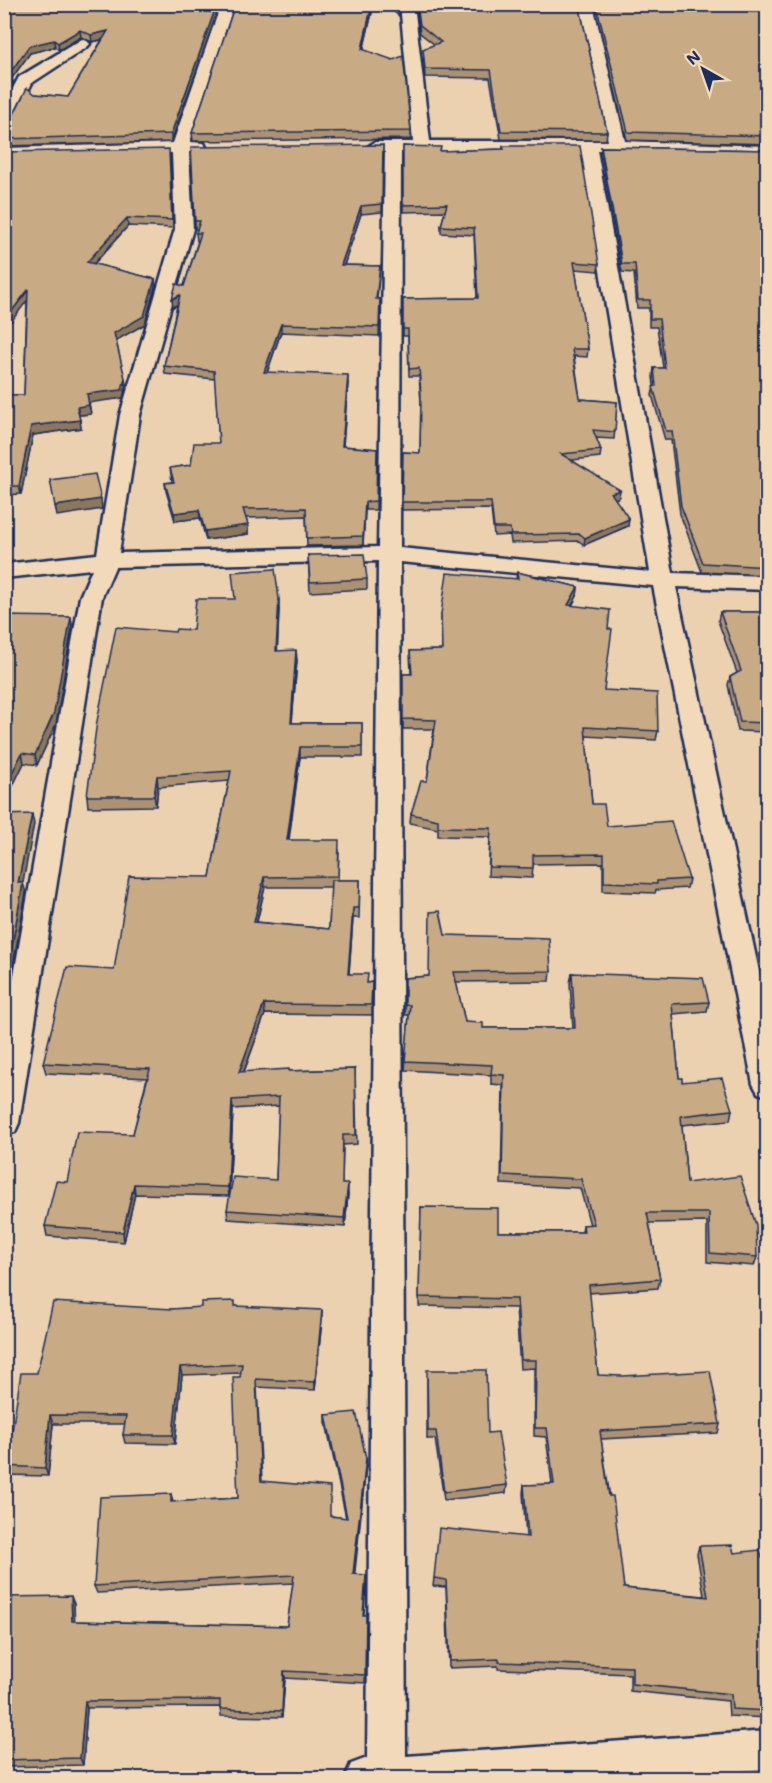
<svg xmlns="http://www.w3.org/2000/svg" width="772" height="1783" viewBox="0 0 772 1783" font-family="Mali,sans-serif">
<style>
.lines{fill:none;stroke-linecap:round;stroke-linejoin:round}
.street-casing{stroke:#1b2f5e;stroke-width:5}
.street{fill:#f2d9ba;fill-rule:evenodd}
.wall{fill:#ac9272;stroke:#1b2f5e;stroke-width:1.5;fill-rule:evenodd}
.shaded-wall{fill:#8c775c;stroke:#1b2f5e;stroke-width:1.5}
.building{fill:#c8aa84;stroke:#1b2f5e;stroke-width:1.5}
</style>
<rect width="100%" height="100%" fill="#ecd1b0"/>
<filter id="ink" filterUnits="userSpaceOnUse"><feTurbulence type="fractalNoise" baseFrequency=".0167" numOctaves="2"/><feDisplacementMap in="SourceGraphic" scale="12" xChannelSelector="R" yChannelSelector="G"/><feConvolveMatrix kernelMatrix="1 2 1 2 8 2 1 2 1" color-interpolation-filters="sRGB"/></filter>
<g filter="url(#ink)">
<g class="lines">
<g class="street-casing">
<g id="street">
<path d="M221 4H236L190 142 204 143 206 147 204 151 189 152 193 229 140 415 119 553 378 547 385 152 369 151 367 147 375 142H413L400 4H414L430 141H608L579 4H593L625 141 768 146V156L597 150 673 573 768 576V590L676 587 768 1013V1096L758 1093 753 1084 653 586 400 562 406 1756 768 1731V1769L638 1778H345L351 1764 367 1758 378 561 115 567 102 597 19 1123 15 1132 4 1135V1032L80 597 92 569 4 578V564L97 554 120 415 175 229 172 153 4 158V148L173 143ZM580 150 650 572 400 548 401 152Z"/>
<path d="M758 4H768V14L763 13Z"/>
<path d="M82 39 87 41 90 44 87 47 32 83 12 123 4 128V105L19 77Z"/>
</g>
</g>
<use href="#street" class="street"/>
</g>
<g class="wall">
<path d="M220 4 171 142 4 146V122L13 116 35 94 68 97 102 40 92 42 81 37 59 50 55 47 30 53 12 78 13 83 4 100V5Z"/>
<path d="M235 4H374L363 50 411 131V139L193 141 192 133Z"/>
<path d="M384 4H399V16Z"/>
<path d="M416 4H579L607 132 606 140 501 139 490 78 425 77 423 49 435 45 420 33Z"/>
<path d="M594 4H762L764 8H768V144L627 140Z"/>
<path d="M383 145 382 212 361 214 344 265 380 266 377 299H380L379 336 281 332 267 373 348 383 343 446 377 449 376 510H365L363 545 307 546 306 516 246 518 248 525V534L206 540 200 518 175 521 166 491 165 483 172 482 170 468 191 465 219 443 215 379 165 374 164 366 177 305 173 307 184 286 198 241H197L196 233 198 229H195V221Z"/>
<path d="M403 146 440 151 503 149V146L599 264 598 271 575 269 588 349 587 357 574 356 580 399 617 402 614 439 596 438 601 450 600 457 572 460 619 497 615 499 628 526 584 545 579 541 511 543 510 535 494 536 491 509 402 510 403 452 420 453 421 402 419 376H409L408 336H403V299L477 298 474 235 441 233V226L445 211 403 212Z"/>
<path d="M601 147 768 150V575L702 572 680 514 671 440H665L652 395 654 387 653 376 654 368H663L657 327H649V308H637L634 273 622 272 601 154Z"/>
<path d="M4 152 170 156 173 228 128 226 94 264 155 279V287L145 324 116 340 126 386 123 398 89 402 91 414 79 415 81 428 33 435 21 494 4 495V395H24L27 300Z"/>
<path d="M308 555 367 579V589L310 592Z"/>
<path d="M517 572 578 587 577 596 572 606 608 629 604 690 658 731 656 740 586 736 592 804 607 826 689 879 687 888 656 890 655 893 603 891V863L533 864 532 878 488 876 490 837 438 836V829L410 823 411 814 427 781 434 729H403V674H411L410 651 442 650 441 614 516 579Z"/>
<path d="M279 609 277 651 297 660 292 723H362V757H300L289 840 339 850 338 880H360L359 918H353L349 974 368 983 372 982V1015L265 1014 244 1072 355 1069 357 1144 343 1145 342 1184 348 1194 345 1227 228 1219 227 1210 276 1180 279 1106 233 1109 229 1196 135 1194 124 1242 47 1236 45 1226 67 1182 133 1134 147 1078 46 1073 43 1063 114 970 210 877 229 781 158 787 156 806 88 807 87 796 175 632 193 630ZM265 887H331L329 929 257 922Z"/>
<path d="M720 612H768V732L738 731 728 685 730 677 737 673 718 621Z"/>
<path d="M4 617H71L72 627 56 724 37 765 24 763 4 804Z"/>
<path d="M445 935 551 971 550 981 456 982 465 1022 483 1028H573L570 983 572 973 709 1002 707 1011 673 1014 679 1078 682 1082 732 1110 730 1120 682 1125 687 1183 757 1257 754 1266 707 1262V1222L649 1223 660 1279 658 1288 589 1293 598 1375 720 1424 718 1433 601 1439 624 1588 704 1596 697 1554 699 1546 762 1558 768 1557V1718L729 1716 728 1701 630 1691V1674L498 1669V1666L449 1668 446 1587 433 1586 434 1578 526 1537 523 1493 524 1485 552 1484 546 1437 534 1436V1368L520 1369 516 1308 419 1306 421 1207 498 1232H582L583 1225H590L580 1188 501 1184 503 1085 491 1084V1075L405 1070 409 1015H405V978L429 976Z"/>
<path d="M236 1306 322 1319 315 1390 257 1387 262 1481 331 1516 346 1518 326 1423V1415L366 1458V1466L354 1574 366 1582 364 1615 366 1623 365 1683 285 1678 282 1717 221 1716 220 1707 87 1708 83 1765 4 1767V1597L74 1604V1621L287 1626 293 1583 97 1593 94 1586 171 1494 173 1502 238 1498 241 1373 182 1375 175 1444 125 1443 123 1435 125 1424H53L48 1476 4 1475V1431H12L37 1373 172 1309Z"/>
<path d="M427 1379 488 1433 507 1485 506 1493 444 1500 435 1439H427Z"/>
</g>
<g class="shaded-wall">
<path d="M217 4H220L171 142V134Z"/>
<path d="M372 4H374L362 56V49Z"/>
<path d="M80 30 81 37 59 50 58 43Z"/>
<path d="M108 31V38L92 42 91 35Z"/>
<path d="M54 40 55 47 30 53 12 78 13 83 4 100V90L9 74 29 46Z"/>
<path d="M361 206V214L341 274V265Z"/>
<path d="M127 218 128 226 88 270 87 262Z"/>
<path d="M155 279V287L145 324 115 341 114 333Z"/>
<path d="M28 290 29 298 4 331V321Z"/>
<path d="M180 295V303L173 307 172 299Z"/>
<path d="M281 324V332L264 381V372Z"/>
<path d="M348 375V383L342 455V446Z"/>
<path d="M125 378 126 386 123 398 88 403 87 394Z"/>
<path d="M89 405 91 414 79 415 77 407Z"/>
<path d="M80 420 81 428 33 435 21 494 19 486 31 426Z"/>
<path d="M620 490 619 497 610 501 611 493Z"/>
<path d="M101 499 102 509 57 516 55 506Z"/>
<path d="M365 502V510L363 545V536Z"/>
<path d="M199 510 200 518 175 521 174 513Z"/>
<path d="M629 519 628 526 584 545 585 538Z"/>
<path d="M248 525V534L206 540 205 531Z"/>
<path d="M578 587 577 596 567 614 568 605Z"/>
<path d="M279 599V609L277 661 276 651Z"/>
<path d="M71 617 72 627 56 724 37 765 35 755Z"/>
<path d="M296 650 297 660 291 734V723Z"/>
<path d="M300 747V757L287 850V840Z"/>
<path d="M22 753 24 763 4 804V789Z"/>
<path d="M157 776 158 787 156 806 154 796Z"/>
<path d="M32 814 34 824 21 893 18 883Z"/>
<path d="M264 877 265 887 254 932V922Z"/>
<path d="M23 883 26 893 4 1016V991Z"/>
<path d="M353 908V918L348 984V974Z"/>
<path d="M264 1004 265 1014 240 1082 239 1072Z"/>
<path d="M232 1100 233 1109 229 1196 228 1187Z"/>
<path d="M134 1184 135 1194 124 1242 123 1232Z"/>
<path d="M348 1184V1194L345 1227 344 1218Z"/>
<path d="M322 1310V1319L315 1390V1382Z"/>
<path d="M180 1367 182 1375 175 1444 173 1435Z"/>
<path d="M50 1415 53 1424 48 1476 45 1468Z"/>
<path d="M366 1458V1466L354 1581 353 1574Z"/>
<path d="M71 1596 74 1604 75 1628 72 1621Z"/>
<path d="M284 1671 285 1678 282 1717V1711Z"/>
<path d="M85 1701 87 1708 83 1765 80 1758Z"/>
</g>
<g class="building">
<path d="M5 4H217L171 134 4 139V122L13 116 27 88 35 94 68 97 108 31 91 35 80 30 58 43 54 40 29 46 9 74 12 76 4 90V5Z"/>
<path d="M235 4H372L362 49 393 60 403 56 411 131 192 133Z"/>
<path d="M393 4H399V9Z"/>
<path d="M417 4H579L607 132 501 131 491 70 425 69 423 49 441 42 420 25Z"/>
<path d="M596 4H762L764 8H768V136L628 132Z"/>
<path d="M383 145 382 204 361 206 341 265 380 266 376 299H380L379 327 281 324 264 372 348 375 342 446 377 449 376 501 365 502 363 536 307 538 306 508 243 509 248 525 205 531 199 510 174 513 165 483 174 482 170 468 191 465 194 443H219L214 371 164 366 180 295 172 299 176 284 184 286 201 233H196L200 221H195L191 147Z"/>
<path d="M403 146 441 147 440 151 504 149 503 146H580L599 264 574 262 588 349H572L580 399 617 402 615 432 593 430 601 450 561 454 620 490 611 493 629 519 585 538 580 534 511 535 510 528H494L491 502H402L403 452 420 453 421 395 419 368 409 369 408 329H403V299L478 298 474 228 441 226 447 204 403 205Z"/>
<path d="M601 147 768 150V567L703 563 681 506 672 431H666L653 387 656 386 654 368H665L659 319H650V300H638L635 264H622Z"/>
<path d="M169 149 172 220 127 218 87 262 155 279 144 316 114 333 125 378 122 390 87 394 89 405 77 407 80 420 31 426 19 486H4V395H24L28 290 4 321V152Z"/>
<path d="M95 474 101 499 55 506 50 480Z"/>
<path d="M364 554 367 579 310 582 308 555Z"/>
<path d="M275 569 279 599 276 651 296 650 291 723H362V747H300L287 840H339L338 876 264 877 254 922 329 929 331 880H360L359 908H353L348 974H368L367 983 372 982 371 1005 264 1004 239 1072 289 1069V1071L355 1069 356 1135H343L342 1184H348L344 1218 227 1210 233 1177 276 1180 279 1097 232 1100 228 1187 134 1184 123 1232 45 1226 56 1181 67 1182 77 1132 133 1134 150 1069 43 1063 67 967 114 970 129 876 210 877 231 771 157 776 154 796H87L97 721 116 627 175 632 176 629 193 630 196 599H235L232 572Z"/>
<path d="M517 572 578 587 568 605 610 610 608 629H612L604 690 657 693 658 731 585 727 592 804H604L607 826 671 821 689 879 657 881V884L604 882V854L533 855V868L489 867 491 828 438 827V820L411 814 421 781H427L436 720 403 719V674H412L410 651 442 650 441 614 447 573 518 579Z"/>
<path d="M720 612H768V723L740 722 730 677 741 671Z"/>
<path d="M4 616 71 617 54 713 35 755 22 753 4 789Z"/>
<path d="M32 814 18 883H23L4 991V815Z"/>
<path d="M440 911 445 935 549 938 551 971 454 972 465 1022 483 1023V1028H575L572 973 703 978 709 1002 672 1004 679 1078H682V1082L722 1078 732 1110 681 1116 687 1183 740 1176 756 1225 757 1257 710 1253 709 1213H647L660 1279 589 1285 598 1375 623 1376 710 1371 720 1424 600 1431 609 1496H613L624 1588 708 1597 699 1546 732 1545 734 1553 760 1550 762 1558 768 1557V1711L732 1709 731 1694 632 1684V1667L499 1662V1659L450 1661 446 1580 434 1578 439 1528 528 1537 524 1485 554 1484 547 1428H535L536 1360H521L517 1299 419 1297 421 1207 498 1208V1232H584L583 1225 594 1224 581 1179 502 1175 504 1075 491 1074 492 1065 405 1061 410 1005H405V978L429 976 430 912Z"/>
<path d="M235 1301V1306L322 1310 315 1382 256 1379 261 1481 330 1487V1516L347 1518 326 1415 356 1412 366 1458 353 1574 366 1575 363 1615H366L365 1675 284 1671 282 1711 220 1709V1700L85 1701 80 1758 4 1760V1597L71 1596 72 1621 287 1626 294 1575 94 1586 100 1497 171 1494V1502L238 1498 233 1377H240L242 1364 180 1367 173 1435H123L126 1416 50 1415 45 1468 4 1466V1431H12L21 1373H37L53 1302 172 1309 201 1307V1302Z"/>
<path d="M427 1370H486L488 1433 498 1432 507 1485 444 1492 436 1431H428Z"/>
</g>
</g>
<rect width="772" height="1783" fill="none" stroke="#f2d9ba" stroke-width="24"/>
<rect x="12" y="12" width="748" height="1759" fill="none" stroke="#1b2f5e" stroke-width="2" filter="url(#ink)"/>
<g transform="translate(703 69) rotate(320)" stroke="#f2d9ba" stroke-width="4.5" paint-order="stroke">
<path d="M0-4.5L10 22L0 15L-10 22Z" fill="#1b2f5e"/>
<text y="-9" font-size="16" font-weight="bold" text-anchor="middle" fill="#1b2f5e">N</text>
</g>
</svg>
